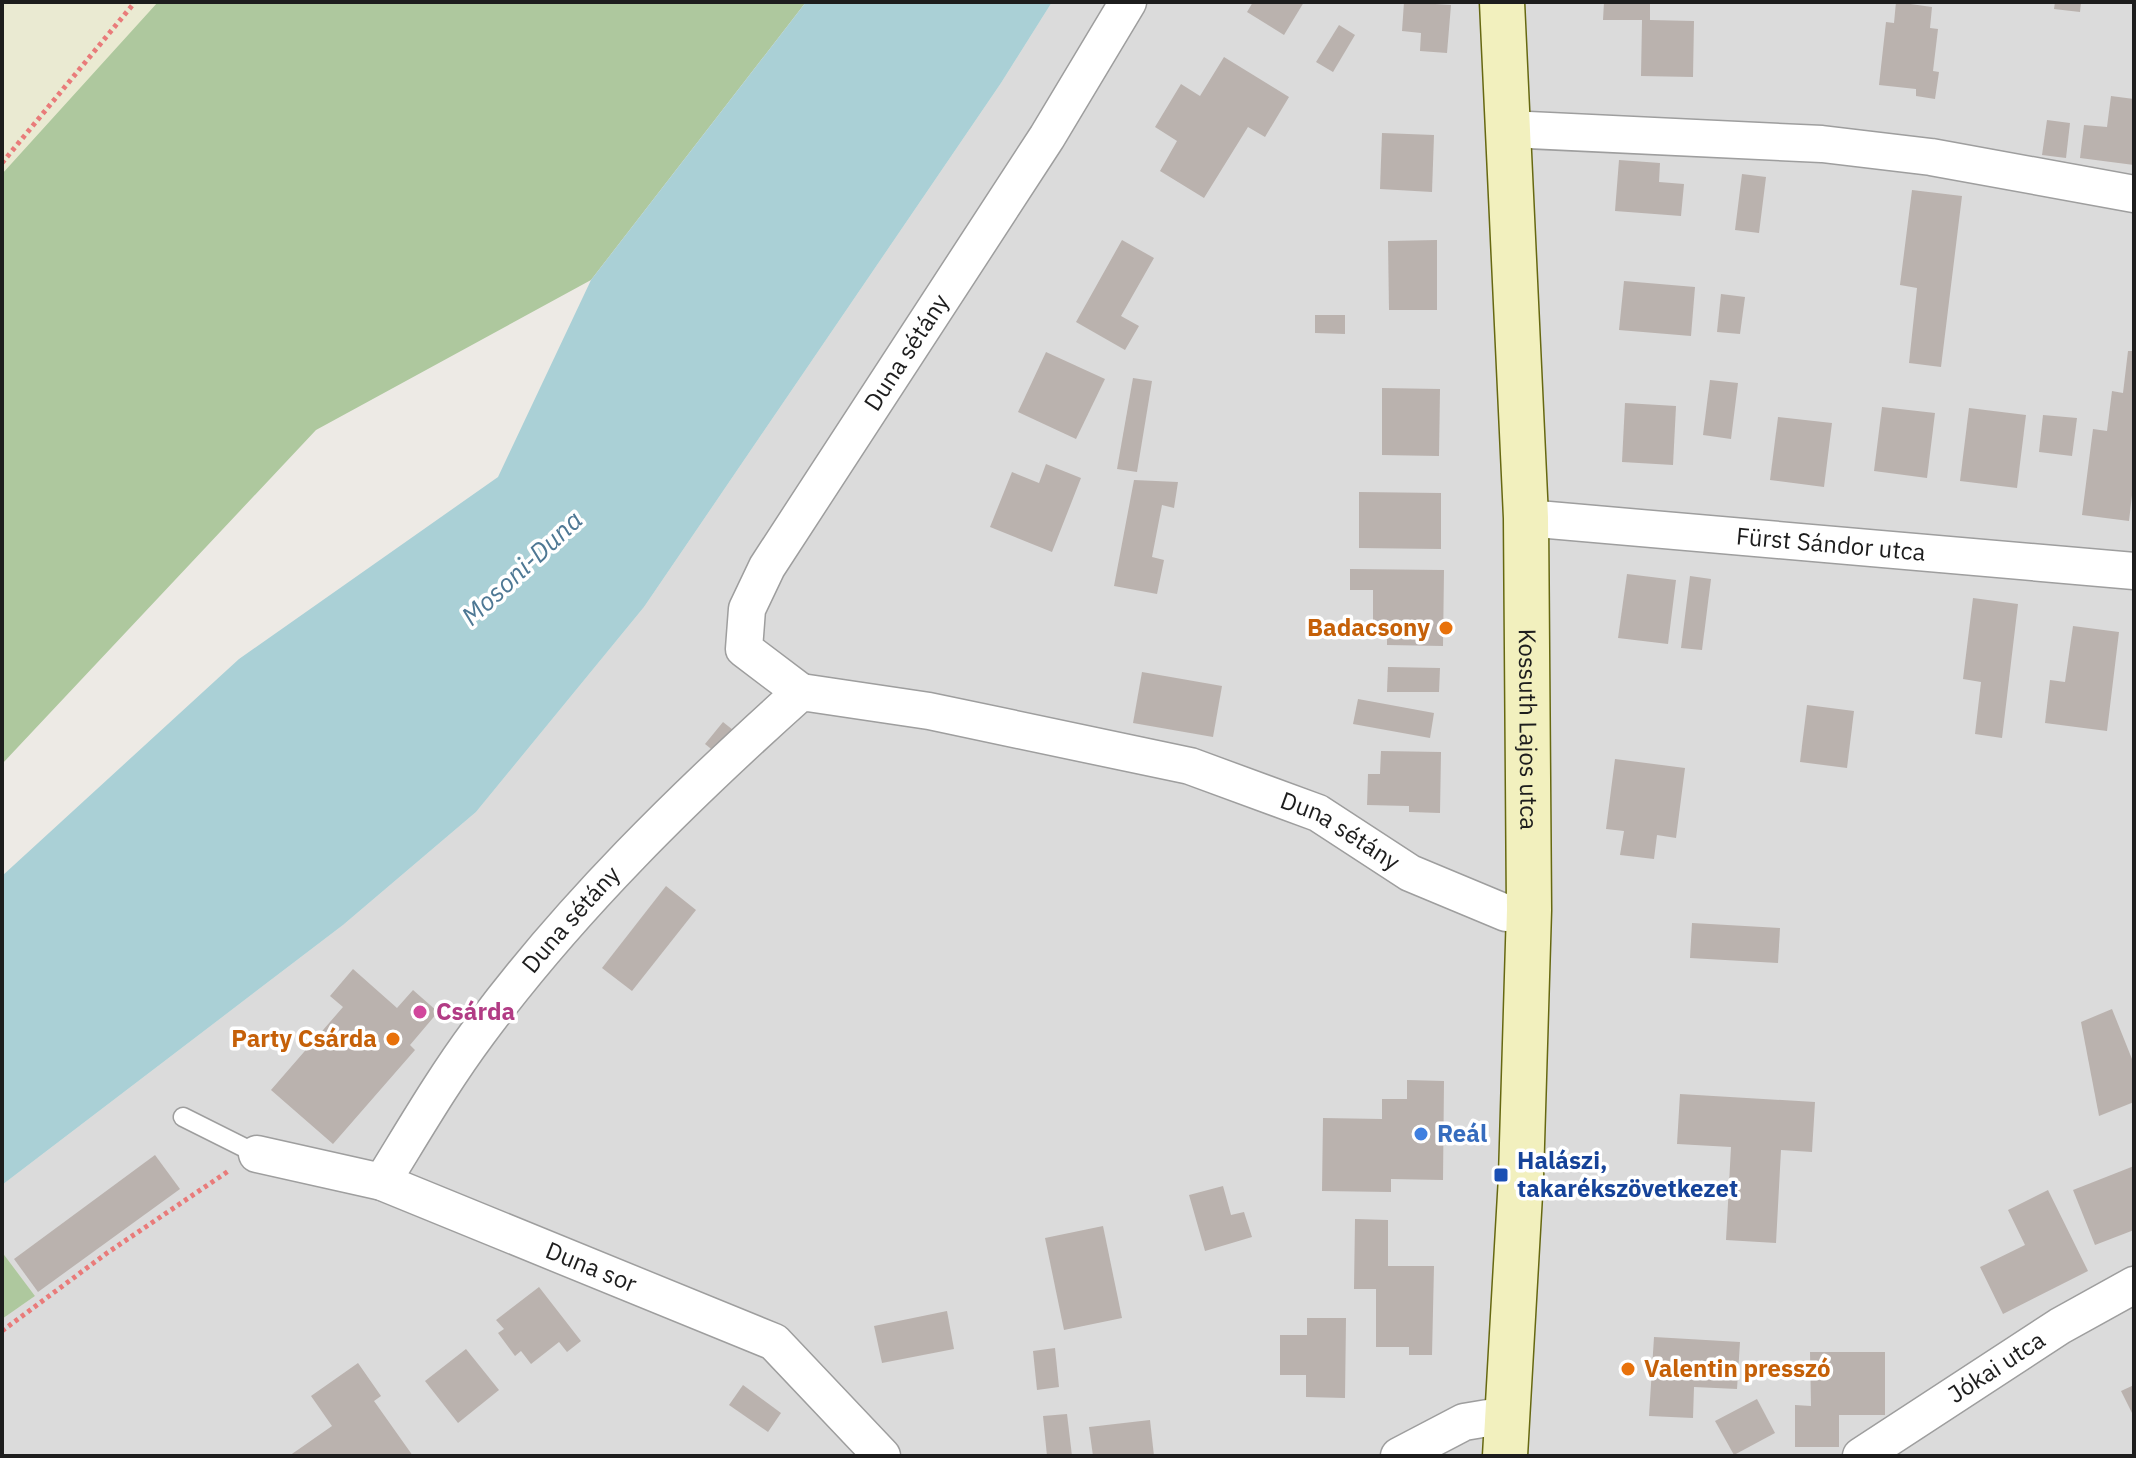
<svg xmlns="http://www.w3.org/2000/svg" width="2136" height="1458" viewBox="0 0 2136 1458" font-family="'IBM Plex Sans',sans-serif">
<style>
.residential{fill:#dbdbdb}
.farmland{fill:#eaead2}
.forest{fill:#aec89e}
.water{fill:#aad0d6}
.building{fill:#bab2ae}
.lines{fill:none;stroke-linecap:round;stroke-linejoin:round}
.service-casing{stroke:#9e9e9e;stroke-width:21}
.minor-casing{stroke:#9e9e9e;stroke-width:39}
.secondary-casing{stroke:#666811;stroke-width:47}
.path{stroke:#e97b7a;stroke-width:5;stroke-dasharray:4 4;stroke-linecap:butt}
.service{stroke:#fff;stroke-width:18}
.minor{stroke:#fff;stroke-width:36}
.secondary{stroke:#f2f0be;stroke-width:44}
.food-dot{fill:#e8710a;stroke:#fff;stroke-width:3}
.hotel-dot{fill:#d1479c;stroke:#fff;stroke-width:3}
.shop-dot{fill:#3f7fe0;stroke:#fff;stroke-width:3}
.transit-dot{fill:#1a4fb4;stroke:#fff;stroke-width:3}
.labels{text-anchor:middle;stroke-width:7;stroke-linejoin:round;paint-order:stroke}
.street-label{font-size:24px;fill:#1d1d1d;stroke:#fff}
.food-label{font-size:24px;font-weight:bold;fill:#c56008;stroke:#fff;text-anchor:end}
.hotel-label{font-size:24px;font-weight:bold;fill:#b23c85;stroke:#fff;text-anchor:start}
.shop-label{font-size:24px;font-weight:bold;fill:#366cbe;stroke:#fff;text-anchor:start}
.transit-label{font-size:24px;font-weight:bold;fill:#164399;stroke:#fff;text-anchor:start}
.water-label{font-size:26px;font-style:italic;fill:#4e7894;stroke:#fff}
</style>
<rect width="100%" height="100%" fill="#edeae5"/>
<path class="residential" d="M1052 2H2134V1456H2V1319L35 1296 2 1252V1185L343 925 476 812 644 607 1001 83Z"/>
<path class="farmland" d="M2 2H158L2 201Z"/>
<g class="forest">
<path d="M158 2H806L591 280 316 430 2 764V174Z"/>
<path d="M2 1252 35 1296 2 1319Z"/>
</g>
<path class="water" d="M806 2H1052L1001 83 644 607 476 812 343 925 2 1185V876L239 659 498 477 591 280Z"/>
<g class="building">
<path d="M1253 2H1304L1284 35 1247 12Z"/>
<path d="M1404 2 1451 5 1447 53 1420 51 1421 33 1402 31Z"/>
<path d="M1604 2H1650V20L1694 21 1693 77 1641 76 1642 20H1603Z"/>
<path d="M1896 2 1932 7 1930 28 1938 29 1933 71 1939 72 1935 99 1916 96V89L1879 85 1886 22 1894 23Z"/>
<path d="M2055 2H2081L2080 12 2054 9Z"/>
<path d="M1339 25 1355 35 1333 72 1316 62Z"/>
<path d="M1224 57 1289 97 1265 137 1248 127 1204 198 1160 171 1177 141 1155 127 1181 84 1200 96Z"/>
<path d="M2111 96 2134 99V165L2080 158 2084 125 2107 127Z"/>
<path d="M2047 120 2070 123 2066 158 2042 155Z"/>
<path d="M1382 133 1434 135 1432 192 1380 189Z"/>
<path d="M1619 160 1660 163 1659 182 1684 184 1681 216 1615 211Z"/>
<path d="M1742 174 1766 177 1759 233 1735 230Z"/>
<path d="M1912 190 1962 196 1941 367 1909 363 1917 288 1900 285Z"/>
<path d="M1122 240 1154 258 1121 316 1139 326 1125 350 1076 322Z"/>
<path d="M1437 240V310H1389L1388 241Z"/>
<path d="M1624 281 1695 287 1691 336 1619 330Z"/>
<path d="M1721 294 1745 297 1740 334 1717 332Z"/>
<path d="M1315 315H1345V334L1315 333Z"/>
<path d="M2128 351H2134V478L2129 521 2082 515 2093 429 2107 431 2112 391 2123 393Z"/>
<path d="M1046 352 1105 379 1076 439 1018 412Z"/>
<path d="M1133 378 1152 381 1137 472 1117 469Z"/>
<path d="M1710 380 1738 383 1731 439 1703 435Z"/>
<path d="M1382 388 1440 389 1439 456 1382 455Z"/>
<path d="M1625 403 1676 406 1673 465 1622 462Z"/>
<path d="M1882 407 1935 413 1927 478 1874 471Z"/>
<path d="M1969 408 2026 415 2017 488 1960 481Z"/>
<path d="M2043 415 2077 418 2072 456 2039 452Z"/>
<path d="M1778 417 1832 423 1824 487 1770 480Z"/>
<path d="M1046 464 1081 478 1052 552 990 527 1012 472 1039 483Z"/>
<path d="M1134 480 1178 482 1174 508 1162 505 1152 557 1164 560 1157 594 1114 586Z"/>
<path d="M1359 492 1441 493V549L1359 548Z"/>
<path d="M1350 569 1444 570 1443 646 1387 645V636H1373V590H1350Z"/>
<path d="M1627 574 1676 580 1668 644 1618 638Z"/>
<path d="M1690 576 1711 579 1702 650 1681 648Z"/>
<path d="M1973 598 2018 604 2002 738 1975 734 1981 682 1963 679Z"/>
<path d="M2073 626 2119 632 2107 731 2045 723 2050 680 2065 682Z"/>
<path d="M1388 667 1440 668 1439 692H1387Z"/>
<path d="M1142 672 1222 686 1213 737 1133 723Z"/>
<path d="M1358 699 1434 713 1430 738 1353 724Z"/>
<path d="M1807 705 1854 711 1847 768 1800 762Z"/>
<path d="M723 722 733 730 715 752 705 744Z"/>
<path d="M1381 751 1441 752 1440 813 1409 812V806L1367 805 1368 774H1380Z"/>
<path d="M1615 759 1685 768 1676 838 1657 835 1654 859 1620 855 1624 831 1606 829Z"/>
<path d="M666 886 696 910 632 991 602 968Z"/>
<path d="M1692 923 1780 928 1778 963 1690 958Z"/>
<path d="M353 969 397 1008 413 990 438 1012 410 1045 415 1050 333 1144 271 1090 343 1007 330 996Z"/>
<path d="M2112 1009 2134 1064V1102L2099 1116 2081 1022Z"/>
<path d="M1407 1080 1444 1081 1443 1180 1391 1179V1192L1322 1191 1323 1118 1382 1119V1099H1407Z"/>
<path d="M1680 1094 1815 1102 1812 1152 1781 1150 1776 1243 1726 1240 1731 1147 1677 1144Z"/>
<path d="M155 1155 180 1189 38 1292 14 1259Z"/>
<path d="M2134 1166V1230L2095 1245 2073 1190Z"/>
<path d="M1223 1186 1231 1215 1244 1212 1252 1237 1205 1251 1189 1195Z"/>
<path d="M2048 1190 2088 1271 2003 1314 1980 1267 2025 1245 2008 1210Z"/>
<path d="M1355 1219 1388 1220V1266H1434L1432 1355H1409V1347H1376V1289H1354Z"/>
<path d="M1103 1226 1122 1318 1064 1330 1045 1238Z"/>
<path d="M539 1287 581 1341 567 1352 559 1342 531 1364 521 1351 515 1356 498 1333 504 1329 496 1320Z"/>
<path d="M947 1311 954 1349 882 1363 874 1326Z"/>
<path d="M1307 1318H1346L1345 1398 1306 1397V1375H1280V1335H1307Z"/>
<path d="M1654 1337 1740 1342 1737 1389 1694 1387 1693 1418 1649 1416Z"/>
<path d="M1055 1348 1059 1387 1037 1390 1033 1351Z"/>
<path d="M466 1349 499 1390 458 1423 425 1381Z"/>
<path d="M1810 1352H1885V1415H1839V1447H1795V1405L1811 1406Z"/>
<path d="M358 1363 381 1396 374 1401 413 1456H289L332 1426 311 1396Z"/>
<path d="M743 1385 781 1413 768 1432 729 1405Z"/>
<path d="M2134 1385V1417L2121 1391Z"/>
<path d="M1757 1399 1775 1433 1734 1455 1715 1421Z"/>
<path d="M1067 1414 1072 1456H1047L1043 1416Z"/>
<path d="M1150 1420 1154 1456H1093L1089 1427Z"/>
</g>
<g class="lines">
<g class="service-casing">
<path id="service" d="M183 1117 257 1154"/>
</g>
<g class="minor-casing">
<g id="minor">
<path d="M1506 129 1822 144 1931 157 2134 194"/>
<path id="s1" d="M1526 518 2134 571"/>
<path id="s2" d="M801 692 744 649 747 609 767 567 1047 137 1128 2"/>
<path id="s3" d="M257 1154 382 1182 774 1342 882 1456"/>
<path id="s4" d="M382 1182C413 1132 443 1080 478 1033 570 908 685 796 801 692L929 711 1190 766 1318 813 1410 873 1506 913 1529 910"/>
<path d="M1399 1456 1464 1422 1506 1415"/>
<path id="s5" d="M1861 1456 2060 1326 2134 1285"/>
</g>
</g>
<g class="secondary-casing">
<g id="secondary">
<path id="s6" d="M1502 2 1526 518 1529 910 1521 1177 1505 1456"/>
</g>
</g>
<g class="path">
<path d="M2 163 135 2"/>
<path d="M2 1331 107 1253 230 1170"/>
</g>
<use href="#service" class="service"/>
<use href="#minor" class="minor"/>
<use href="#secondary" class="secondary"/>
</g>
<g class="food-dot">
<circle cx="1446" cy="628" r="8"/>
<circle cx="393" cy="1039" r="8"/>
<circle cx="1628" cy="1369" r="8"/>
</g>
<circle class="hotel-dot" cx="420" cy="1012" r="8"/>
<circle class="shop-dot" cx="1421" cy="1134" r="8"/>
<rect class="transit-dot" x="1493" y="1167" width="16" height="16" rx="4"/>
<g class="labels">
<g class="street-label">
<text dy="8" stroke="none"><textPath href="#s2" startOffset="414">Duna sétány</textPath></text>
<text dy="8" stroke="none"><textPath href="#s1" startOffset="306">Fürst Sándor utca</textPath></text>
<text dy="8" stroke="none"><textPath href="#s6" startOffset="728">Kossuth Lajos utca</textPath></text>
<text dy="8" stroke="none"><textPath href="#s4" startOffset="1208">Duna sétány</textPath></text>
<text dy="8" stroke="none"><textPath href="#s4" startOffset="324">Duna sétány</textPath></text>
<text dy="8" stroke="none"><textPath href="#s3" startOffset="354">Duna sor</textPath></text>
<text dy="8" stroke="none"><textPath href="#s5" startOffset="162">Jókai utca</textPath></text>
</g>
<g class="food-label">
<text x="1430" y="636">Badacsony</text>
<text x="377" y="1047">Party Csárda</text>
<text x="1644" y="1377" text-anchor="start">Valentin presszó</text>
</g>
<g class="hotel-label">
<text x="436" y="1020">Csárda</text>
</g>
<g class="shop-label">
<text x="1437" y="1142">Reál</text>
</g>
<g class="transit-label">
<text x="1517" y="1169">Halászi,<tspan x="1517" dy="28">takarékszövetkezet</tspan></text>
</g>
<g class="water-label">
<text transform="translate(522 568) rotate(-43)" y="9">Mosoni-Duna</text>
</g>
</g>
<rect width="2136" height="1458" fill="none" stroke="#1d1d1d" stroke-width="8"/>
</svg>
